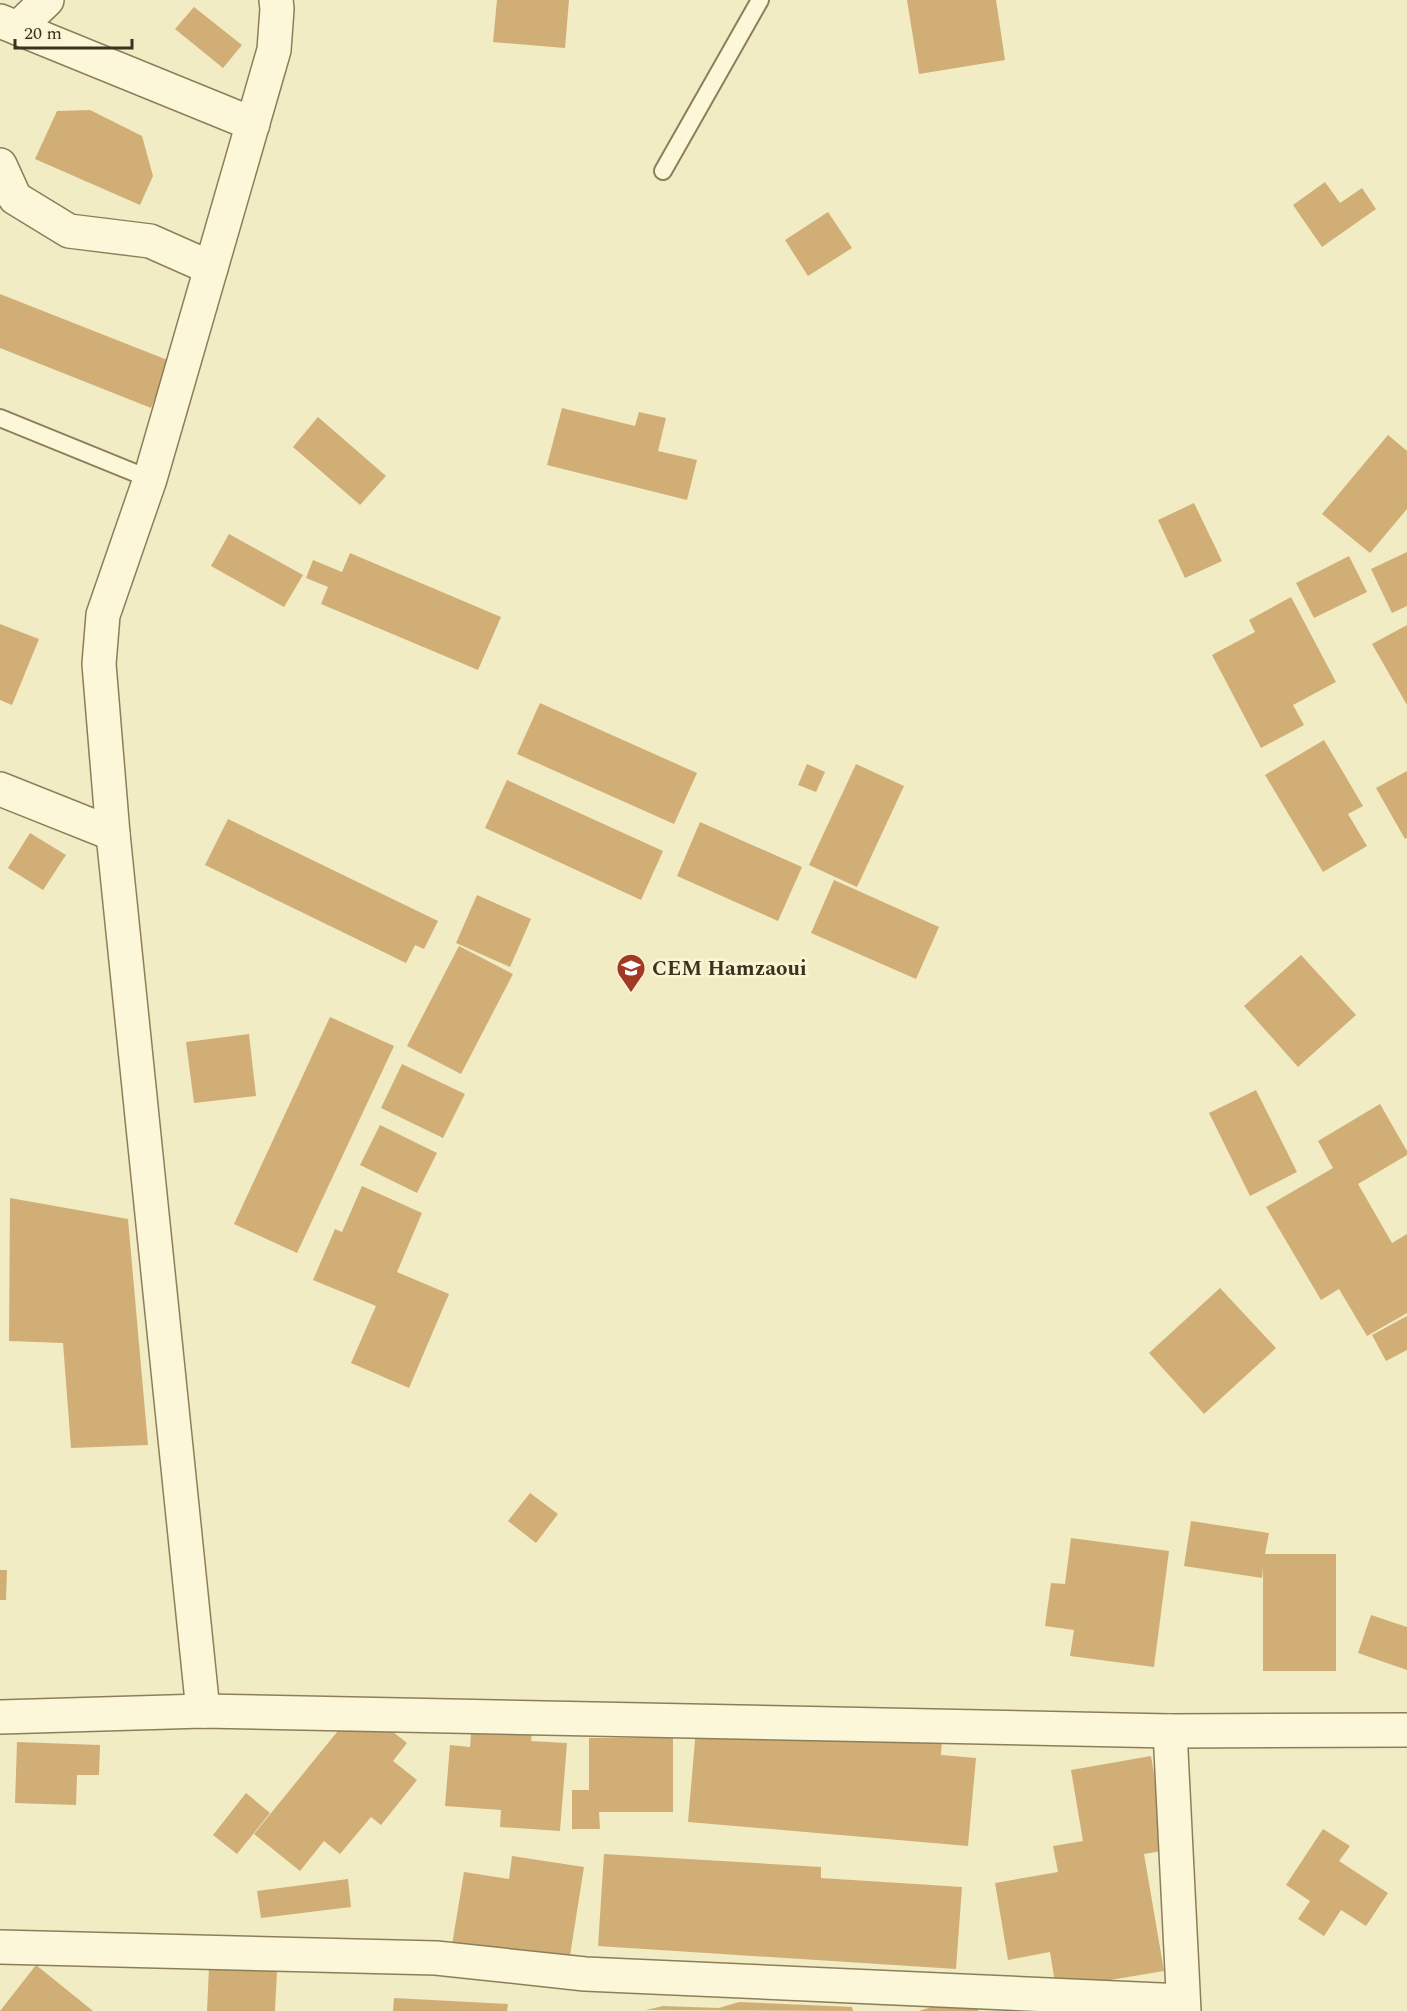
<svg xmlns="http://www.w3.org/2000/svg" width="1407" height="2011" viewBox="0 0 1407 2011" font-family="Spectral,serif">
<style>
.building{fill:#d2ae77}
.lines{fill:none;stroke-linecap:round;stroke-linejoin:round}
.service-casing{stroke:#8d7e59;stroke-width:20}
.minor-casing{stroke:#8d7e59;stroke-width:36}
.service{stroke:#fbf7d8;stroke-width:16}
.minor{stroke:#fbf7d8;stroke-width:33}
.labels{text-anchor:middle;stroke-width:6;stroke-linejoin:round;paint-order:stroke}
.poi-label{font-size:21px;font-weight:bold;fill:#3c321e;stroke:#f8f4d4;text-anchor:start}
</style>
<rect width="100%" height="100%" fill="#f1ecc4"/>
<g class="building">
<path d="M497 0H569L565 48 493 42Z"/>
<path d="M907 0H996L1005 60 919 74Z"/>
<path d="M194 7 242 45 223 68 175 29Z"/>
<path d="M90 110 142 136 153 176 140 205 35 159 57 111Z"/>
<path d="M1325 182 1340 203 1362 188 1376 209 1322 247 1293 205Z"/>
<path d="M828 212 852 248 808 276 785 240Z"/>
<path d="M0 294 170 361 151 408 0 348Z"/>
<path d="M562 408 635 426 639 412 666 418 658 451 697 460 687 500 547 465Z"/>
<path d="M318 417 386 476 360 505 293 447Z"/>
<path d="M1388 435 1407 451V509L1370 553 1322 514Z"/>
<path d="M1194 503 1222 561 1185 578 1158 520Z"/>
<path d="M229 534 303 575 284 607 211 566Z"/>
<path d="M1407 552V606L1392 613 1371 569Z"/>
<path d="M350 553 501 617 478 670 321 604 328 587 306 578 313 560 342 572Z"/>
<path d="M1349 556 1367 592 1314 618 1296 583Z"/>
<path d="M1291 597 1336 682 1293 705 1304 725 1261 748 1212 655 1255 632 1249 620Z"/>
<path d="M0 624 39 639 12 705 0 700Z"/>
<path d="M1407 625V705L1372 644Z"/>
<path d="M540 703 697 773 674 824 517 754Z"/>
<path d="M1324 740 1363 806 1348 814 1367 846 1323 872 1265 775Z"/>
<path d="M807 764 825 772 816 792 798 785Z"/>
<path d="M856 764 904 786 857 887 809 865Z"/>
<path d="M1407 771V838L1405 839 1376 788Z"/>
<path d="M507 780 663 851 641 900 485 828Z"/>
<path d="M228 819 438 921 424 949 415 945 406 963 205 865Z"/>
<path d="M700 822 802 867 778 921 677 876Z"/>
<path d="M30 833 66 855 43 890 8 868Z"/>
<path d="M834 880 939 927 916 979 811 933Z"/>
<path d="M477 895 531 919 510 967 456 943Z"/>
<path d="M459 946 513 974 461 1074 407 1046Z"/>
<path d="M1301 955 1356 1015 1298 1067 1244 1006Z"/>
<path d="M330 1017 394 1046 297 1253 234 1224Z"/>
<path d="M249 1034 256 1096 194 1103 186 1042Z"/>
<path d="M402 1064 465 1094 443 1138 381 1108Z"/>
<path d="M1256 1090 1297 1172 1250 1196 1209 1113Z"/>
<path d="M1380 1104 1407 1151V1155L1358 1184 1392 1243 1407 1234V1313L1367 1336 1339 1289 1321 1300 1266 1207 1333 1168 1318 1141Z"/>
<path d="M380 1125 437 1153 417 1193 360 1165Z"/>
<path d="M362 1186 422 1213 397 1272 449 1294 409 1388 351 1363 376 1306 313 1280 335 1229 342 1232Z"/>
<path d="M10 1198 128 1219 148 1445 71 1448 63 1343 9 1341Z"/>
<path d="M1220 1288 1276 1348 1204 1414 1149 1353Z"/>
<path d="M1407 1316V1350L1386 1361 1372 1335Z"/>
<path d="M530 1493 558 1514 536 1543 508 1521Z"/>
<path d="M1191 1521 1269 1533 1265 1554H1336V1671H1263V1567L1262 1578 1184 1566Z"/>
<path d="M1071 1538 1169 1551 1154 1667 1070 1656 1074 1630 1045 1626 1051 1583 1065 1584Z"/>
<path d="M0 1570H7L6 1600H0Z"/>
<path d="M1371 1615 1407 1627V1670L1358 1653Z"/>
<path d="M359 1705 407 1743 393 1761 417 1780 381 1825 371 1817 340 1854 324 1841 300 1871 254 1834Z"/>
<path d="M697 1717 942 1738 941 1755 976 1758 968 1846 688 1822Z"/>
<path d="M472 1720 533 1724 531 1741 567 1743 560 1831 500 1827 501 1810 445 1806 450 1745 470 1747Z"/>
<path d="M589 1738H673V1812H599L600 1829H572V1790H589Z"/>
<path d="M17 1742 100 1745 99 1775H77L76 1805 15 1803Z"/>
<path d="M1151 1756 1167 1850 1144 1854 1164 1971 1056 1989 1050 1952 1008 1960 995 1883 1058 1872 1053 1846 1083 1841 1071 1770Z"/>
<path d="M246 1793 270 1813 237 1854 213 1835Z"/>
<path d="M1323 1829 1350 1846 1339 1861 1388 1893 1366 1926 1341 1910 1324 1936 1298 1919 1310 1901 1286 1885Z"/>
<path d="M604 1854 821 1867V1878L962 1887 956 1969 598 1946Z"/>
<path d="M512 1856 584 1867 569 1962 452 1945 464 1872 509 1879Z"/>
<path d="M348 1879 351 1907 261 1918 257 1891Z"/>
<path d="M36 1965 93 2011H0Z"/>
<path d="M209 1967 277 1971 275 2011H207Z"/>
<path d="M394 1998 508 2004 507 2011H393Z"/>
<path d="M739 2002 852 2007 853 2011 646 2010 663 2006 719 2008Z"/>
<path d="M941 2004 978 2005V2011H919Z"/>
</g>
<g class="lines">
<g class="service-casing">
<g id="service">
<path d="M663 171 760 0"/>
<path d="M0 418 150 479"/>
</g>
</g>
<g class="minor-casing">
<g id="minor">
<path d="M0 21 253 124"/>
<path d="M18 28 47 0"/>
<path d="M0 165 15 198 69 231 150 241 211 268"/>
<path d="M0 789 113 834"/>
<path d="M203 1711 113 834 99 664 103 615 150 479 274 50 277 9 276 0"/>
<path d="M0 1717 203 1711 1170 1731 1407 1730"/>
<path d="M1170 1731 1184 2011"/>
<path d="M0 1947 436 1958 585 1974 1183 2001"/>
</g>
</g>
<use href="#service" class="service"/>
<use href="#minor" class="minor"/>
</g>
<defs>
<g id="school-pin" transform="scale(1.5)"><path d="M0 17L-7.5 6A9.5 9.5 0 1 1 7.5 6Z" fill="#a13a24" stroke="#f8f4d4"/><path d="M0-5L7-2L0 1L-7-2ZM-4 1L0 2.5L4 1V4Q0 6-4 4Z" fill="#fff"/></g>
</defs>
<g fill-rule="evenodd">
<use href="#school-pin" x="631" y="968"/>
</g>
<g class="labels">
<g class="poi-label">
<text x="652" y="975">CEM Hamzaoui</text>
</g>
</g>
<path d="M15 39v9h117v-9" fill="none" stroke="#3c321e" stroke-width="3"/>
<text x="24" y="39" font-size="18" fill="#3c321e" stroke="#f8f4d4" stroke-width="4.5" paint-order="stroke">20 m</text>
</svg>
